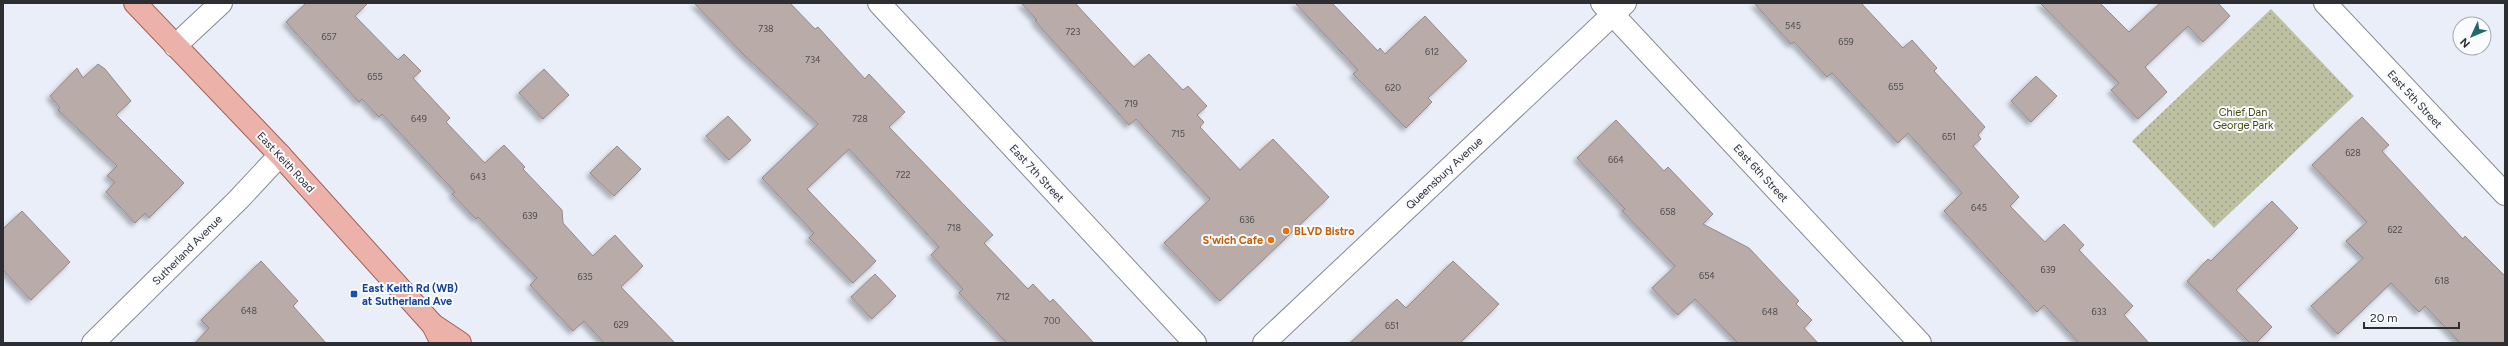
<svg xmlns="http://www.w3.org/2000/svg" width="2508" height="346" viewBox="0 0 2508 346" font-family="Figtree,sans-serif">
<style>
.green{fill:url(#green-dots)}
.building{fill:#b8aba8;stroke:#968a87;filter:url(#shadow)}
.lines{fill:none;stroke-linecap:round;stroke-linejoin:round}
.minor-casing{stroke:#868a94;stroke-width:24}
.major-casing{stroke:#a1625a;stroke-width:24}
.minor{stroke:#fff;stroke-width:22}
.major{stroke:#ecb2a9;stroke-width:22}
.food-dot{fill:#e8710a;stroke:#f9fbff;stroke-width:1.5}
.transit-dot{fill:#1a4fb4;stroke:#f9fbff;stroke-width:1.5}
.labels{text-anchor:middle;stroke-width:4;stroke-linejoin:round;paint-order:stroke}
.number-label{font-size:9px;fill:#504d50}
.street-label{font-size:11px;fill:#2d2e32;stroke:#f9fbff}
.park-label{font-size:11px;fill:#484b0d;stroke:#f9fbff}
.food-label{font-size:11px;font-weight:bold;fill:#c56008;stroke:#f9fbff;text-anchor:start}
.transit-label{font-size:11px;font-weight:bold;fill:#164399;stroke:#f9fbff;text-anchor:start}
</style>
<defs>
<pattern id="green-dots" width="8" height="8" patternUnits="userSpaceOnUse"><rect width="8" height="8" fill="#bec1a1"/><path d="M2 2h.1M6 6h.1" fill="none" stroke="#9b9d84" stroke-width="1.8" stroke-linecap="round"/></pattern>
<filter id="shadow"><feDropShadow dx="-3.5" dy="3.5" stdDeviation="2" flood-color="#0004"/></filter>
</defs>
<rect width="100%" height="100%" fill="#e9eef8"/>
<path class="green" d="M2271 9 2354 96 2214 228 2132 141Z"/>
<g class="building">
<path d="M306 3H368L355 16 398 60 404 54 421 71 413 78 450 118 446 122 485 163 504 145 525 167 523 169 562 210 563 223 593 256 615 235 643 266 621 287 675 343H604L584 321 573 331 530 285 537 278 478 217 476 219 452 194 455 192 382 114 379 117 362 99 359 102 286 22Z"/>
<path d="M694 3H790L815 29 818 27 865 79 869 74 905 112 889 127 993 235 984 243 1028 289 1033 284 1050 302 1053 299 1094 343H1007L959 293 963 289 931 255 939 247 849 149 807 189 876 261 853 283 809 238 814 233 762 178 818 124 743 54Z"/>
<path d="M1021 3H1075L1134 67 1149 54 1183 90 1188 86 1207 106 1197 115 1204 122 1200 127 1240 170 1273 139 1329 197 1220 301 1164 243 1210 199 1136 119 1129 125 1035 21 1037 20Z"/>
<path d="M1295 3H1332L1378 51 1380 48 1385 54 1425 16 1467 61 1428 98 1432 102 1406 128 1353 74 1358 70Z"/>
<path d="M1754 3H1861L1903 48 1912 40 1937 68 1934 71 1985 127 1978 135 1981 139 1973 146 2019 197 2010 206 2045 242 2064 224 2084 245 2079 250 2133 306 2124 315 2149 343H2079L2044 305 2037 312 1944 211 1962 193 1908 133 1898 143 1832 73 1827 77 1794 42 1791 44Z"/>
<path d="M2040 3H2100L2129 32 2160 3H2218L2230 16 2203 42 2188 26 2145 67 2167 92 2138 119 2111 90 2119 83Z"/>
<path d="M98 64 105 69 131 101 116 115 184 183 149 218 145 213 135 223 106 192 115 182 107 176 117 166 58 110 60 108 50 96 77 68 83 78Z"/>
<path d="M544 69 569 95 543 119 519 93Z"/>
<path d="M2036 76 2057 96 2031 122 2011 101Z"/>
<path d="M728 116 751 140 729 160 706 136Z"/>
<path d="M2362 117 2389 145 2382 151 2463 239 2465 236 2505 276V343H2460L2425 306 2419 312 2391 283 2338 334 2311 306 2363 258 2346 241 2367 222 2312 165Z"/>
<path d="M1616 120 1664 171 1668 167 1713 214 1703 224 1749 248 1799 301 1796 304 1812 320 1804 328 1818 343H1738L1695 299 1678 315 1652 288 1675 266 1622 211 1625 209 1577 158Z"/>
<path d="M617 146 641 169 614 196 590 173Z"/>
<path d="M2272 201 2298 228 2236 290 2272 327 2256 343H2250L2187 281 2208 259 2211 261Z"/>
<path d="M22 211 70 262 31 300 3 270V229Z"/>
<path d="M261 261 298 301 293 306 326 343H195L209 328 201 320Z"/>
<path d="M1453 261 1499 304 1460 343H1350L1397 299 1406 308Z"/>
<path d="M875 274 896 296 872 319 851 297Z"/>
</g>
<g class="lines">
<g class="minor-casing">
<g id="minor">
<path d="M879 3 1195 343"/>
<path d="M1602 3 1920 343"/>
<path d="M2325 3 2505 194"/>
<path d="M175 46 221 3"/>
<path d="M93 343 239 199 280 155"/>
<path d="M1264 343 1625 3"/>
</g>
</g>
<g class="major-casing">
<g id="major">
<path d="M135 3 280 155 433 325 442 343"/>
<path d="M433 325 460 343"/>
</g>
</g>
<use href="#minor" class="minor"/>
<use href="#major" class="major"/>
</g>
<g class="food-dot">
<circle cx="1286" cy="231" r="4"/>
<circle cx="1271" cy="240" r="4"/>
</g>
<rect class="transit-dot" x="350" y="290" width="8" height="8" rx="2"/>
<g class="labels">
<g class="number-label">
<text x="1793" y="29">545</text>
<text x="766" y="32">738</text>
<text x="1073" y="35">723</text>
<text x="329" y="40">657</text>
<text x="1846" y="45">659</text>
<text x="1432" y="55">612</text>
<text x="813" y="63">734</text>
<text x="375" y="80">655</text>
<text x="1896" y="90">655</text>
<text x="1393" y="91">620</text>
<text x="1131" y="107">719</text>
<text x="419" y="122">649</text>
<text x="860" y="122">728</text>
<text x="1178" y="137">715</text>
<text x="1949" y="140">651</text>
<text x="2353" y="156">628</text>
<text x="1616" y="163">664</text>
<text x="903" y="178">722</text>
<text x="478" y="180">643</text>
<text x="1979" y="211">645</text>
<text x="1668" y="215">658</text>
<text x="530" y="219">639</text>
<text x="1247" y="223">636</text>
<text x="954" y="231">718</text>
<text x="2395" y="233">622</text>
<text x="2048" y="273">639</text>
<text x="1707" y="279">654</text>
<text x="585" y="280">635</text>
<text x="2442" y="284">618</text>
<text x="1003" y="300">712</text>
<text x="249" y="314">648</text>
<text x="1770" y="315">648</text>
<text x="2099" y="315">633</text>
<text x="1052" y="324">700</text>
<text x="621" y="328">629</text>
<text x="1392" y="329">651</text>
</g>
<g class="street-label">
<text transform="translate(2415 99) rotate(47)" y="4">East 5th Street</text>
<text transform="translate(286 162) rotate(47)" y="4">East Keith Road</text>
<text transform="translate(1037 173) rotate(47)" y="4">East 7th Street</text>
<text transform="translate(1444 173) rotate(-43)" y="4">Queensbury Avenue</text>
<text transform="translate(1761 173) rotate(47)" y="4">East 6th Street</text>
<text transform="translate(187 250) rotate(-45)" y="4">Sutherland Avenue</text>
</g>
<g class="park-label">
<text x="2243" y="116">Chief Dan<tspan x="2243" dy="13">George Park</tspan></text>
</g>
<g class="food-label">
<text x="1294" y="235">BLVD Bistro</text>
<text x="1263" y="244" text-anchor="end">S'wich Cafe</text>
</g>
<g class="transit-label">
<text x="362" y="292">East Keith Rd (WB)<tspan x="362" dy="13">at Sutherland Ave</tspan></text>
</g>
</g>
<rect width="2508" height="346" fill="none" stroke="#2d2e32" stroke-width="8"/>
<g transform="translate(2472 36) rotate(226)"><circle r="19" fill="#f9fbff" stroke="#a7a9ad"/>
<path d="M0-3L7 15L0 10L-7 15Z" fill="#1f6a66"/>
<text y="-6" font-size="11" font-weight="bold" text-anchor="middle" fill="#2d2e32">N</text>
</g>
<path d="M2364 322v6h95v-6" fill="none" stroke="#2d2e32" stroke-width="2"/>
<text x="2370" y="322" font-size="12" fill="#2d2e32" stroke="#f9fbff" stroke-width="3" paint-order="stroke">20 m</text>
</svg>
